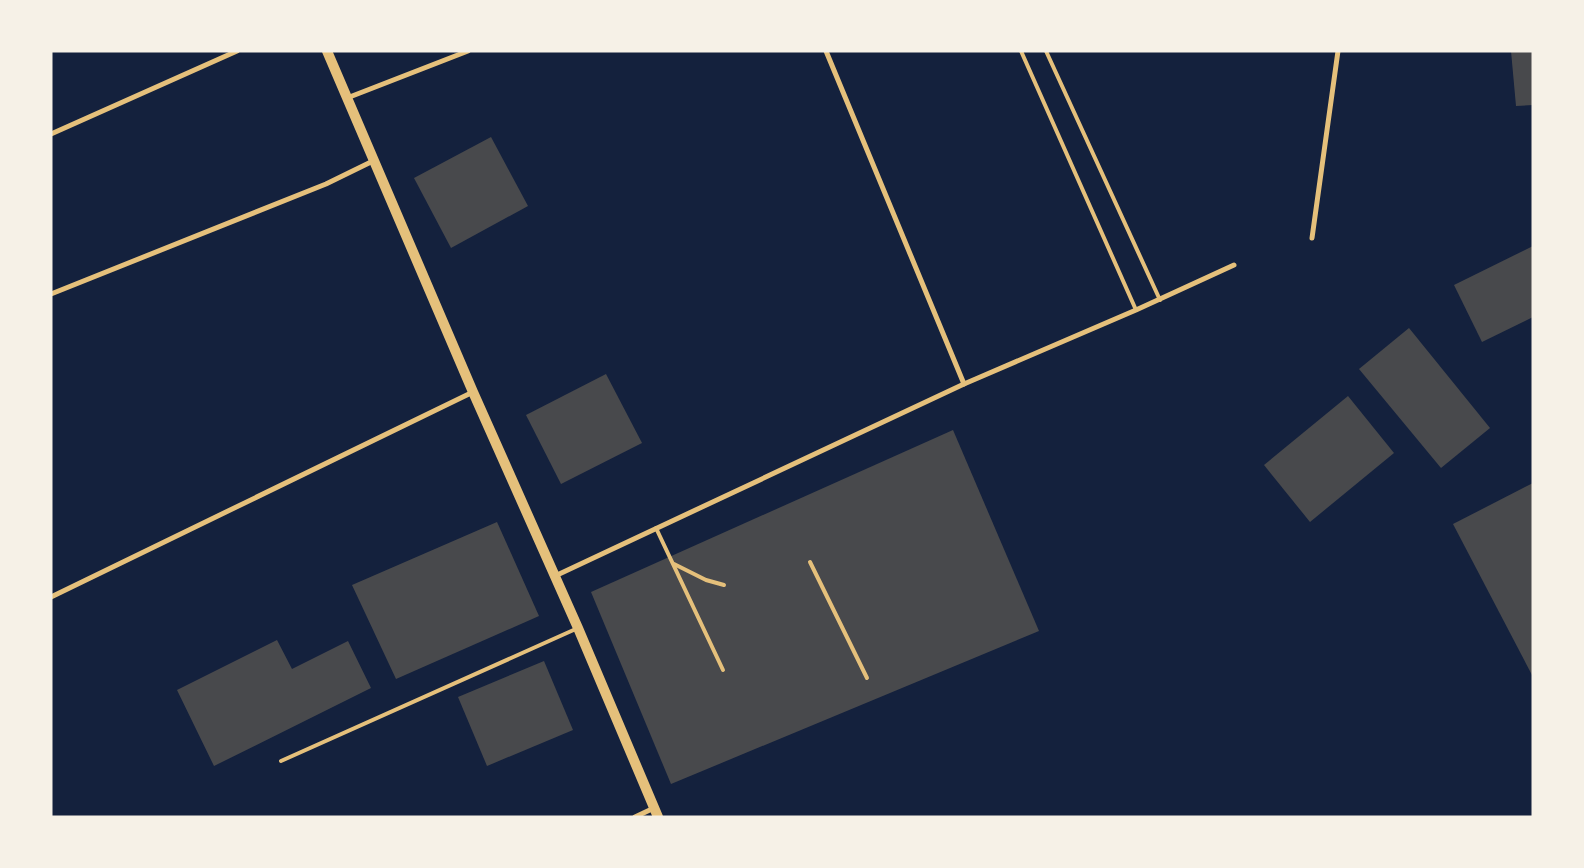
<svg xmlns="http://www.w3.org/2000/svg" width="1584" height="868" viewBox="0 0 1584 868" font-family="'Public Sans',sans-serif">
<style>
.building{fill:#48494c}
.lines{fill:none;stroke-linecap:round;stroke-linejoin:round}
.service{stroke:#e5c07b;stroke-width:4}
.minor{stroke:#e5c07b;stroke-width:5}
.secondary{stroke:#e5c07b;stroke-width:10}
</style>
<rect width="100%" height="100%" fill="#14213d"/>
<g class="building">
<path d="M1511 51H1533V105L1516 106Z"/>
<path d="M491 137 528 206 451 248 414 178Z"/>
<path d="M1533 246V317L1482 342 1454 285Z"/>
<path d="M1409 328 1490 428 1441 468 1359 369Z"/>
<path d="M606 374 642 443 561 484 526 415Z"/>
<path d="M1348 396 1394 453 1310 522 1264 465Z"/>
<path d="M953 430 1039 631 671 784 591 592Z"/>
<path d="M1533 483V677L1453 524Z"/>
<path d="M497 522 539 616 396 679 352 585Z"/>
<path d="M277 640 292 669 348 641 371 688 214 766 177 690Z"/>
<path d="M544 661 573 730 487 766 458 697Z"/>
</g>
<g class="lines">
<g class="service">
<path d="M1021 51 1136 310"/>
<path d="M1046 51 1160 300"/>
<path d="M656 528 723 670"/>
<path d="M810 562 867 678"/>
<path d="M674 564 706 580 724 585"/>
<path d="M281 761 578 628"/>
</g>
<g class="minor">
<path d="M826 51 964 384"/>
<path d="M347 98 468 51"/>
<path d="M51 134 237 51"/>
<path d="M1312 238 1338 51"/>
<path d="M51 294 326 184 373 161"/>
<path d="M555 576 964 384 1136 310 1234 265"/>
<path d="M51 597 473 392"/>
<path d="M635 817 654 808"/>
</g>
<path class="secondary" d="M327 51 473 392 578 628 658 817"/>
</g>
<rect width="1584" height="868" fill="none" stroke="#f6f1e7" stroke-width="105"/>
</svg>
